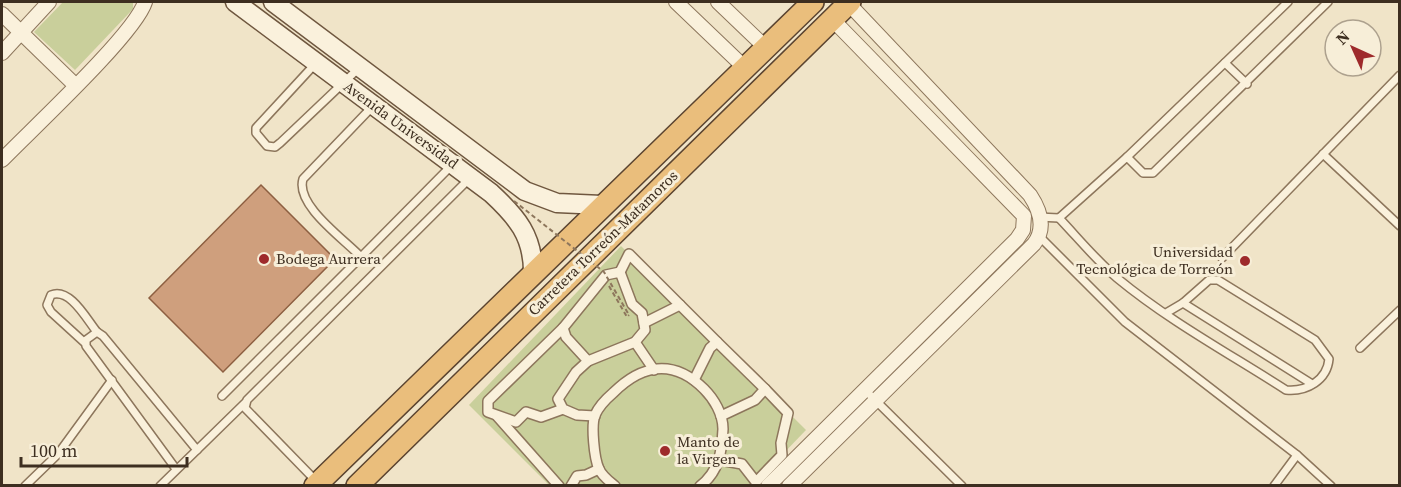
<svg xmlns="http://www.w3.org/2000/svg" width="1401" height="487" viewBox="0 0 1401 487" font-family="'Source Serif 4',serif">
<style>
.green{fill:#c9cf9b}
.building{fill:#cf9f7d;stroke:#8d5f41;stroke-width:1.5}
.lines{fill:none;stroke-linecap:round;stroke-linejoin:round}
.service-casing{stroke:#8d765c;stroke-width:10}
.pedestrian-casing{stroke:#8d765c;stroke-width:12}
.minor-casing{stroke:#8d765c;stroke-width:16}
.secondary-casing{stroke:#6f573f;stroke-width:21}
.trunk-casing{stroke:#5b4430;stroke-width:24}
.path{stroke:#8d765c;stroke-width:2;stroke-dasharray:4.5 3;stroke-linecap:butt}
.service{stroke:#faf1dc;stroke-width:7}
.pedestrian{stroke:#faf1dc;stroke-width:9}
.minor{stroke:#faf1dc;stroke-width:14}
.secondary{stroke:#faf1dc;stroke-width:18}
.trunk{stroke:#eabe7c;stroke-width:21}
.path-bridge{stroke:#8d765c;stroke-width:2;stroke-dasharray:4.5 3;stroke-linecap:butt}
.poi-dot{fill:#9e2a2b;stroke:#f7eed8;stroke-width:2}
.labels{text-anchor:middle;stroke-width:6;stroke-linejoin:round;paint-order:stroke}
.street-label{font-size:15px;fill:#3d2e20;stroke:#f7eed8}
.poi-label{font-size:15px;fill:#3d2e20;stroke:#f7eed8;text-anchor:start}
</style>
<rect width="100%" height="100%" fill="#f0e4c8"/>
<g class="green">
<path d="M63 2H133V9L75 70 34 32Z"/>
<path d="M621 246 806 430 753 485H549L469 405Z"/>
</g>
<path class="building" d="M261 185 335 259 223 372 149 298Z"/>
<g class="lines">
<g class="service-casing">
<g id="service">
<path d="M1225 63 1247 84"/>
<path d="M315 64 256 128V133L267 146 275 147 280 143 360 67"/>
<path d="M372 107 303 179C295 205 344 239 361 257L451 166"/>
<path d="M1323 154 1400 226"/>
<path d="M1127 157 1288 2"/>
<path d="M1038 217 1059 218 1127 157 1143 173H1153L1328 2"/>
<path d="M1059 218C1078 238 1096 260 1117 278 1169 321 1230 354 1286 390 1307 392 1327 380 1329 359L1315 340 1218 280H1209L1183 303 1166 313"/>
<path d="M1039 236 1125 322 1297 455 1331 486"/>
<path d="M1222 258 1400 75"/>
<path d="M1183 303 1312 384"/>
<path d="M85 343 51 312 47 305 51 295C70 287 87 320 97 332"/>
<path d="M1360 348 1400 310"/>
<path d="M864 389 962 486"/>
<path d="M222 396 361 257"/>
<path d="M176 469 86 346V340L97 332 103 336 197 450"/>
<path d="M316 481 245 408 247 400 469 179"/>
<path d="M25 486 58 454 112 380"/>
<path d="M160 486 245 403"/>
<path d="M1274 486 1297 455"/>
</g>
</g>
<g class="pedestrian-casing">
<g id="pedestrian">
<path d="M620 272 629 254 680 305 644 323"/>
<path d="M680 305 717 342 710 348 694 380"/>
<path d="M563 328 606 275 620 272 632 304 642 313 645 330 635 342 588 361"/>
<path d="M635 342 654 370"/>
<path d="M717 342 765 389 755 400 721 416"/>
<path d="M563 409 558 399 576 372 588 361 566 337 563 328 488 401V412L516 422 526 412 541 417 563 409 577 415 595 416"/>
<path d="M497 416 559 486"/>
<path d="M720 460 742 464 756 482 782 455 781 443 788 413 765 389"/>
<path d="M571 486 577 476 586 475 599 469"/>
<path d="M615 486C609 481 602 476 599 469 594 458 591 425 595 415 599 406 606 399 613 393 641 365 673 358 704 389 714 399 723 414 723 429 722 451 719 472 700 486"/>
</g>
</g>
<g class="minor-casing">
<g id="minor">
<path d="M676 2 744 67"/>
<path d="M718 2 765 47"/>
<path d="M2 14 75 85"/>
<path d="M2 53 49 2"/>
<path d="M2 160C31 130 135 34 145 2"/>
<path d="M768 486 1017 239 1023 230 1024 216 832 19"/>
<path d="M789 486 1034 244C1046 228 1040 210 1030 195L848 3"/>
</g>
</g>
<g class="secondary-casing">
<g id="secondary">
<path d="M235 2 491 193C517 217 533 236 533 272"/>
<path d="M273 2 525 191 557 203 602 205"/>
</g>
</g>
<g class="trunk-casing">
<g id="trunk">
<path d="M315 486 813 2"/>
<path d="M357 486 850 2"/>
</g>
</g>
<path class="path" d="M609 286 627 317 629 315"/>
<use href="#service" class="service"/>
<use href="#pedestrian" class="pedestrian"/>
<use href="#minor" class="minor"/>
<use href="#secondary" class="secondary"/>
<use href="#trunk" class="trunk"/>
<path class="path-bridge" d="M514 201 604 272 629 315"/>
</g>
<g class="poi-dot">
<circle cx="264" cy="259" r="6"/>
<circle cx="1245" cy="261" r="6"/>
<circle cx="665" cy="451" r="6"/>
</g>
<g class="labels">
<g class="street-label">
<text transform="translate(401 125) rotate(36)" y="5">Avenida Universidad</text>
<text transform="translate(603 243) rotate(-44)" y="5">Carretera Torreón-Matamoros</text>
</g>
<g class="poi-label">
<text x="1233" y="257" text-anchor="end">Universidad<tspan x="1233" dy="17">Tecnológica de Torreón</tspan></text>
<text x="276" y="264">Bodega Aurrera</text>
<text x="677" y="447">Manto de<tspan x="677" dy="17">la Virgen</tspan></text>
</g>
</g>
<rect width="1401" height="487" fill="none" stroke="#3d2e20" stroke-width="6"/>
<g transform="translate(1353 48) rotate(315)"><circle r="28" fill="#f7eed8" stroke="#ada18e" stroke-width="1.5"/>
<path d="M0-4.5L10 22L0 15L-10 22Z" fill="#9e2a2b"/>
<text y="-9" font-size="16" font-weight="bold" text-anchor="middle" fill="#3d2e20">N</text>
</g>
<path d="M21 457v9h166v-9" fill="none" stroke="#3d2e20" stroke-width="3"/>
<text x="30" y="457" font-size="18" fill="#3d2e20" stroke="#f7eed8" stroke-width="4.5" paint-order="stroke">100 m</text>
</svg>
